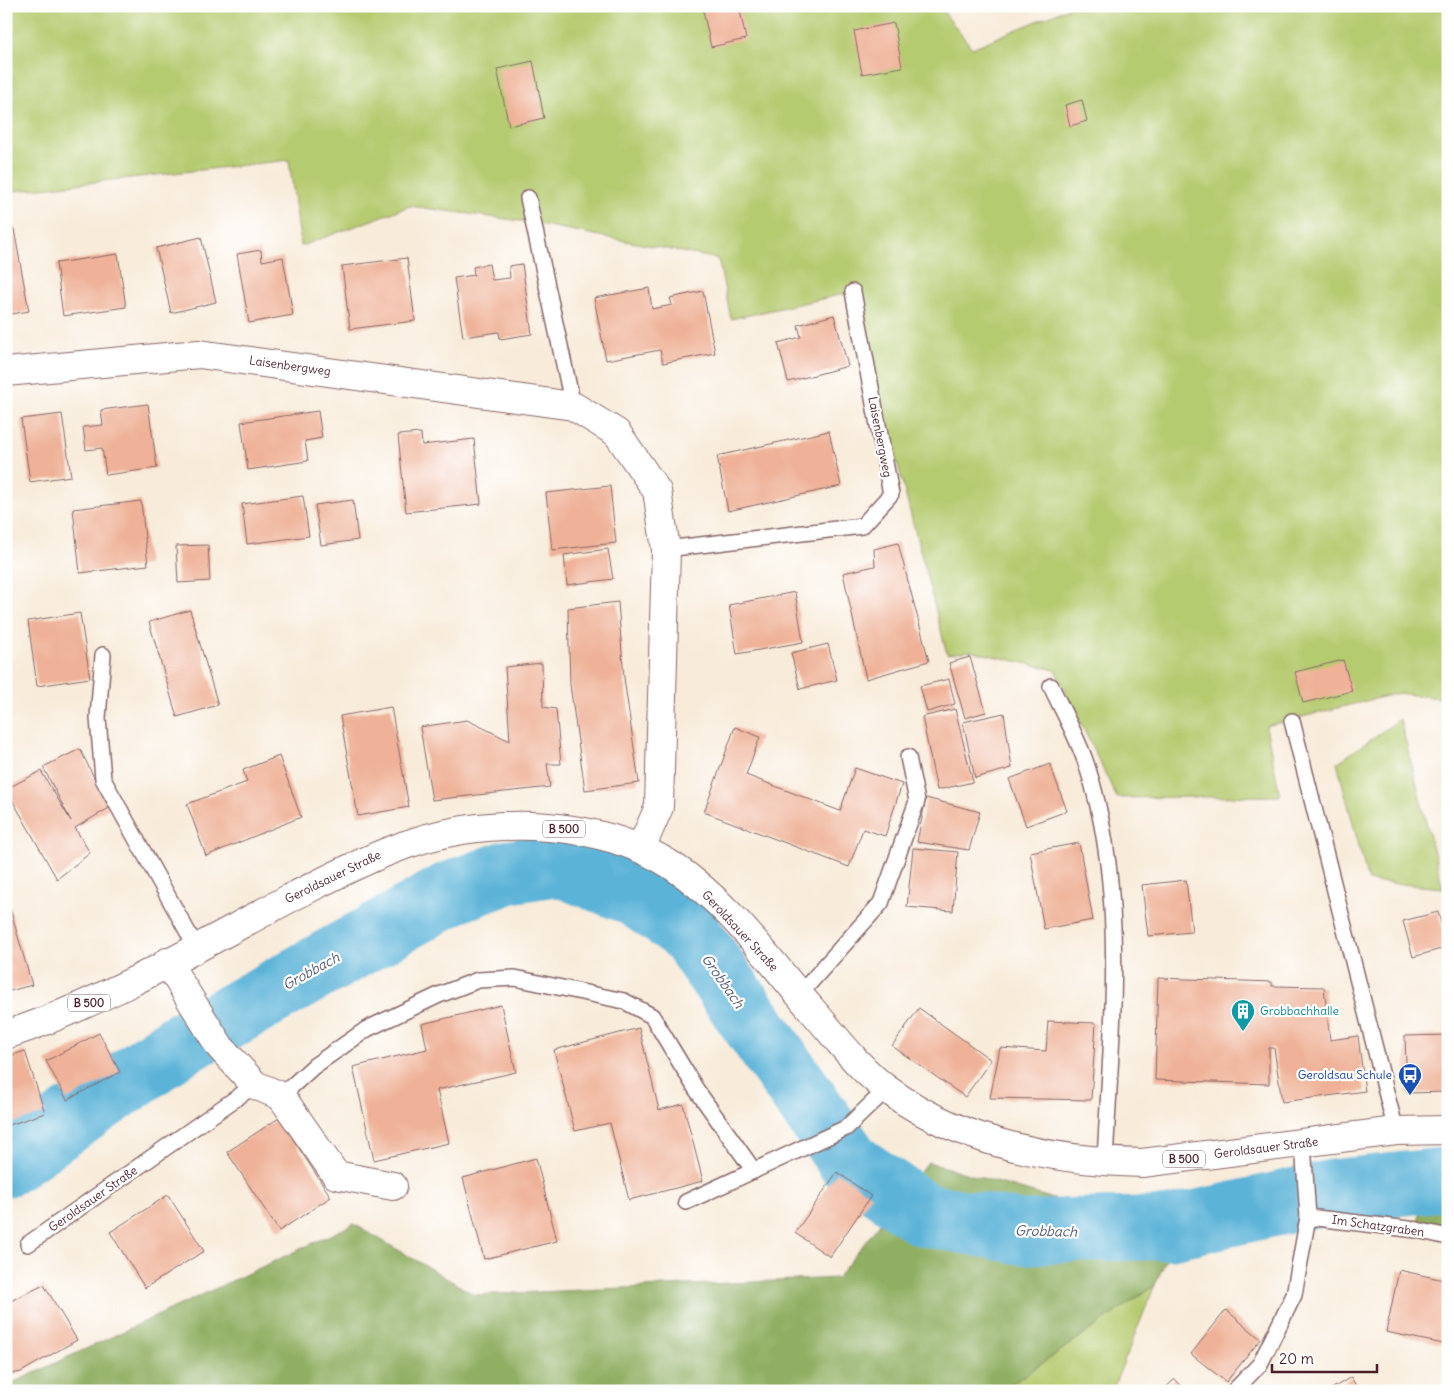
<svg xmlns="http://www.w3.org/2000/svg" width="1454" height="1397" viewBox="0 0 1454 1397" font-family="Delius,sans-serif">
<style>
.green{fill:#b5cb6f;stroke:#80754d}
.forest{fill:#90af62;stroke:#6d6746}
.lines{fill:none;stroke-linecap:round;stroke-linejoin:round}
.river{stroke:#5bb3d8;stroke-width:64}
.building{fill:#efb298}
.service-casing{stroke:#876668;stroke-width:18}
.minor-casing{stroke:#876668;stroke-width:30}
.primary-casing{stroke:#876668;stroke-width:30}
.service{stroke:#fff;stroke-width:15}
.minor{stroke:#fff;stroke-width:28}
.primary{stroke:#fff;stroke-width:28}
.labels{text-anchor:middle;stroke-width:4.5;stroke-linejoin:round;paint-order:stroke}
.shield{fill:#fff;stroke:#80626b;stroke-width:1}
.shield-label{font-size:11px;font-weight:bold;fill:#4a1f2b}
.street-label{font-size:12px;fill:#4a1f2b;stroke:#fff}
.culture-label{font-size:12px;fill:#0d838f;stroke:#fff;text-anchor:start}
.transit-label{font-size:12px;fill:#164399;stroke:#fff;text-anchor:end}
.water-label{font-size:14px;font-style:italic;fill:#515a70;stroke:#fff}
</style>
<rect width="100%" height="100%" fill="#fff"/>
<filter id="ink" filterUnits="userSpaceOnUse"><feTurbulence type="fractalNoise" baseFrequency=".02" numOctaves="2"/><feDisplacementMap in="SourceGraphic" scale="10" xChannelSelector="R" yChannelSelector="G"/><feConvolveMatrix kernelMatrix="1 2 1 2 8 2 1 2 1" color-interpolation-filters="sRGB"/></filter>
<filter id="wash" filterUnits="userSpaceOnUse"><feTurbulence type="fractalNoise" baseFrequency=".0096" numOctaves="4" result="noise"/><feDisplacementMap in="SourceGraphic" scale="20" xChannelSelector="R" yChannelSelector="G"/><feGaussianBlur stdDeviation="1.12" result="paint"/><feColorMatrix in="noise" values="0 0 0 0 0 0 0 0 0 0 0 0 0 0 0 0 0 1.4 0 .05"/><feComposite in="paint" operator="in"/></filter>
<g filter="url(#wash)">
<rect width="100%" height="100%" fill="#f8ebd9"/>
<g class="green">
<path d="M6 6H939L972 48 1073 6H1448V699L1398 693 1266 726 1280 796 1117 798 1055 670 971 651 947 654 853 292 731 319 718 259 528 222 410 206 301 246 289 160 6 192Z"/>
<path d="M1400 719 1443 888 1368 881 1337 763Z"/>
<path d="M1155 1285 1112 1391H1002Z"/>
</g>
<g class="forest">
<path d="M928 1162 1177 1235 1155 1285 1002 1391H6V1386L354 1224 475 1295 837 1278Z"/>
<path d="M1448 1189V1237L1417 1230 1422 1190Z"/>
</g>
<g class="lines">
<path class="river" d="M6 1165 179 1045 449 894 508 872 557 864 634 894 688 931 851 1164 923 1214 1023 1233 1068 1230 1169 1228 1335 1191 1448 1179"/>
</g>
<g id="blocks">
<g class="building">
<path d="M702 6H739L746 39 711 47Z"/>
<path d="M894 23 902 67 862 74 854 31Z"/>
<path d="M533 61 544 118 509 126 497 69Z"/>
<path d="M1082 100 1087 121 1070 126 1065 105Z"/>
<path d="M14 229 29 311 6 315V230Z"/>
<path d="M201 237 216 302 171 313 156 248Z"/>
<path d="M261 250 262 261 283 257 293 315 249 323 237 254Z"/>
<path d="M118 254 126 307 63 316 56 263Z"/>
<path d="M407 258 415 321 350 329 342 266Z"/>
<path d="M489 264 492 280 510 278 509 266 522 264 532 334 500 339 499 332 463 337 454 278 474 275 473 267Z"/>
<path d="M649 288 652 309 672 305 670 298 703 291 715 353 663 363 660 350 606 360 594 298Z"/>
<path d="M834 315 848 366 788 382 778 343 801 337 798 325Z"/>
<path d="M148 404 157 468 106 475 102 448 86 450 83 427 103 425 101 410Z"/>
<path d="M318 411 322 438 305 441 308 461 248 470 241 422Z"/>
<path d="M62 414 71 476 30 482 21 419Z"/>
<path d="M829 431 841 486 728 511 717 456Z"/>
<path d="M421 433 422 445 474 439 481 504 406 512 398 435Z"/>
<path d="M610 486 616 543 552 550 546 493Z"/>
<path d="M303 496 309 536 247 544 242 504Z"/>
<path d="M353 500 358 540 321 545 315 505Z"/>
<path d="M141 501 148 565 80 573 73 509Z"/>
<path d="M898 543 929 661 866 679 843 573 875 566 874 549Z"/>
<path d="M208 545 210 581 178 583 176 546Z"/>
<path d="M608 549 613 579 567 585 564 555Z"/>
<path d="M795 592 803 642 737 654 729 605Z"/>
<path d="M618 602 624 678 639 783 585 790 570 685 568 608Z"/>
<path d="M190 610 218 705 177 717 149 622Z"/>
<path d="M80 613 90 678 37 686 28 621Z"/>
<path d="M828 644 837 680 800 689 791 653Z"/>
<path d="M970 657 986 712 965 718 949 663Z"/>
<path d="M1343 660 1352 691 1303 703 1295 672Z"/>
<path d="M542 663 543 707 556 709 561 764H547L550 787 432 800 420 727 467 720 510 741 505 667Z"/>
<path d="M949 679 955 704 927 712 920 686Z"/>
<path d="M391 707 409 807 358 816 340 716Z"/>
<path d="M955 709 973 782 937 790 922 717Z"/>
<path d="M1004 713 1012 768 975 778 963 722Z"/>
<path d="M735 727 760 737 746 775 840 811 855 768 902 784 885 836 863 829 849 867 704 812Z"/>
<path d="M80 749 109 808 75 828 90 853 57 879 6 789 41 771 71 821 43 767Z"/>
<path d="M279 756 301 817 206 856 187 804 247 782 243 770Z"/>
<path d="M1050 764 1067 811 1026 826 1009 779Z"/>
<path d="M926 798 980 812 969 850 917 842Z"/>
<path d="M1079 843 1093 920 1044 929 1030 852Z"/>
<path d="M913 848 958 852 953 911 907 907Z"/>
<path d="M1186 880 1192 932 1148 936 1142 885Z"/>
<path d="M6 895 32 985 6 992Z"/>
<path d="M1438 912 1448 947 1413 957 1403 921Z"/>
<path d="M1158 978 1272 982V986L1324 987 1330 1040 1358 1036 1365 1091 1282 1102 1274 1048H1269V1084L1155 1080Z"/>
<path d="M501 1005 516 1072 437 1090 449 1143 374 1160 353 1067 427 1049 422 1024Z"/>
<path d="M919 1008 991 1060 965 1097 892 1046Z"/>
<path d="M1048 1021 1096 1023 1091 1100 990 1098 1000 1048 1046 1051Z"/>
<path d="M639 1028 659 1110 683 1104 703 1181 629 1200 610 1123 575 1131 554 1050Z"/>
<path d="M99 1033 120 1072 67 1100 46 1061Z"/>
<path d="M1448 1035V1092L1407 1093 1405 1036Z"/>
<path d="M25 1051 45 1113 6 1126V1057Z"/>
<path d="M279 1118 331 1197 279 1231 227 1152Z"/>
<path d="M536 1158 557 1241 484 1259 463 1178Z"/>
<path d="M837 1172 871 1196 830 1257 795 1233Z"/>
<path d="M168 1195 204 1251 145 1288 110 1232Z"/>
<path d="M1399 1270 1448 1281V1345L1386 1332Z"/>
<path d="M44 1285 77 1340 21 1372 6 1375V1303Z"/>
<path d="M1226 1310 1261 1339 1226 1382 1191 1354Z"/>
<path d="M1351 1377 1359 1391H1328Z"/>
<path d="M1175 1379 1186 1391H1162Z"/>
</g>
</g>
</g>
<g filter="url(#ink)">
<use href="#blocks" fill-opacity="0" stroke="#876668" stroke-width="1"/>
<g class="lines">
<g class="service-casing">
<g id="service">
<path d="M528 198 573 406"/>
<path d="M666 549 862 526 891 494 853 292"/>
<path d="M103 655 98 718 103 779 196 947"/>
<path d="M1051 686C1063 712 1078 738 1087 766 1128 892 1111 1031 1105 1162"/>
<path d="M1292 721 1396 1131"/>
<path d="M799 995 881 903 917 801 908 757"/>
<path d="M281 1096 314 1066 367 1029 439 995 478 980 515 978 624 1001 652 1016 696 1089 754 1171"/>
<path d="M686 1202 846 1128 887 1089"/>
<path d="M1308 1217 1417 1230 1448 1237"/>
<path d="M28 1244 255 1085"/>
<path d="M1234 1391 1260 1364 1294 1295 1308 1217 1303 1144"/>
</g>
</g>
<g class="minor-casing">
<g id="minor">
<path d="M6 372 199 354 573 406 617 433 657 491 666 549 659 807 641 848"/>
<path d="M167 962 220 1047 255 1085 281 1096 336 1175 393 1186"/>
</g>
</g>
<g class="primary-casing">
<path id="primary" d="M6 1035C106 1002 201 945 294 896 348 869 403 839 463 830 532 820 611 827 671 865 727 901 769 960 812 1010 836 1037 859 1069 888 1090 961 1143 1054 1161 1142 1163L1396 1131 1448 1130"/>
</g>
<use href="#service" class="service"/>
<use href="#minor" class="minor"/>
<use href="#primary" class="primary"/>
</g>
</g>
<defs>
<g id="building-pin" transform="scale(1.25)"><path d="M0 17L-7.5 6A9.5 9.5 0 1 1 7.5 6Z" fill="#0f9aa8" stroke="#fff"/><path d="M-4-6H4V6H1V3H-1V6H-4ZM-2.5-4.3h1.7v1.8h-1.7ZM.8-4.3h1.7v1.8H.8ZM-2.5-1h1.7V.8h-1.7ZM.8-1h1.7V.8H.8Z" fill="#fff"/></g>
<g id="bus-pin" transform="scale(1.25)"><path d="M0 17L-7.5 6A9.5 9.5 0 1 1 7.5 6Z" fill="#1a4fb4" stroke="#fff"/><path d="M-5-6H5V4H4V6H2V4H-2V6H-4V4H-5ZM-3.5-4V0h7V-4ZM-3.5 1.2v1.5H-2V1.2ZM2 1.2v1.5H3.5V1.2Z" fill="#fff"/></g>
</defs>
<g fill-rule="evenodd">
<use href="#building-pin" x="1243" y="1011"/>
<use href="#bus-pin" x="1410" y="1075"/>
</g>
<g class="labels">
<g class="shield">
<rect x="543" y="820.5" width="42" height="17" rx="4"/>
<rect x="68" y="994.5" width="42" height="17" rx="4"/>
<rect x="1163" y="1150.5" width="42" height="17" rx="4"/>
</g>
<g class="shield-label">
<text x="564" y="833">B 500</text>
<text x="89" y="1007">B 500</text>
<text x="1184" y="1163">B 500</text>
</g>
<g class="street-label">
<text transform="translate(290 366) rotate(8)" y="4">Laisenbergweg</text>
<text transform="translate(880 437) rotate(79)" y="4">Laisenbergweg</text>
<text transform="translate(333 877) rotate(-26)" y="4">Geroldsauer Straße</text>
<text transform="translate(740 931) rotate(47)" y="4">Geroldsauer Straße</text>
<text transform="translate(1266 1148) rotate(-7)" y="4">Geroldsauer Straße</text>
<text transform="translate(93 1199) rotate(-35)" y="4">Geroldsauer Straße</text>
<text transform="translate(1378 1226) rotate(8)" y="4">Im Schatzgraben</text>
</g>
<g class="culture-label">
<text x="1260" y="1015">Grobbachhalle</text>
</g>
<g class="transit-label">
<text x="1392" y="1079">Geroldsau Schule</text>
</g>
<g class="water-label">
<text transform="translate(311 971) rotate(-29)" y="5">Grobbach</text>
<text transform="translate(723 981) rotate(55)" y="5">Grobbach</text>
<text transform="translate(1046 1231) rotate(1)" y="5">Grobbach</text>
</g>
</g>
<rect width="1454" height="1397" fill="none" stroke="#fff" stroke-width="25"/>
<path d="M1272 1364v8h105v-8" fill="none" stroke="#4a1f2b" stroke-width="2.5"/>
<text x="1279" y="1364" font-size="15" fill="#4a1f2b" stroke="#ffffff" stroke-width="4" paint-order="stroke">20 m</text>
</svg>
